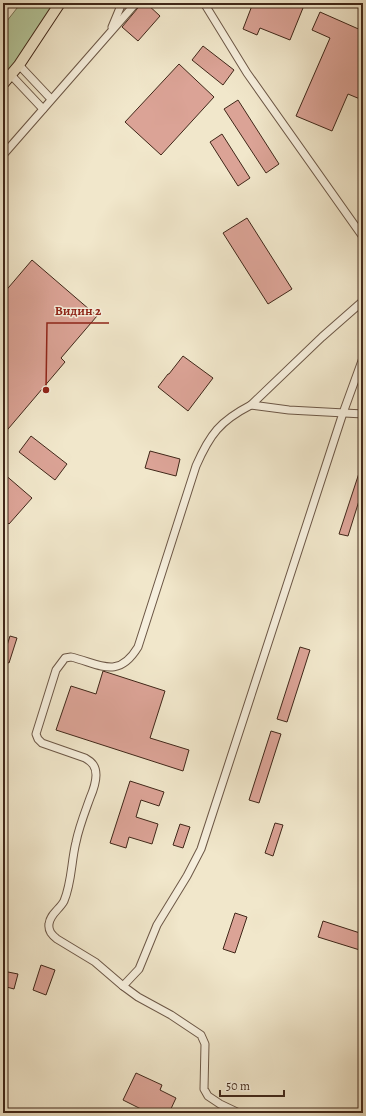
<svg xmlns="http://www.w3.org/2000/svg" width="366" height="1116" viewBox="0 0 366 1116" font-family="Alegreya,serif">
<style>
.green{fill:#b5c79b;stroke:#7a775a}
.building{fill:#dba396;stroke:#402719}
.lines{fill:none;stroke-linecap:round;stroke-linejoin:round}
.street-casing{stroke:#6c5746;stroke-width:9}
.primary-casing{stroke:#402719;stroke-width:12}
.street{stroke:#f6efdd;stroke-width:7}
.primary{stroke:#f1e7cb;stroke-width:10}
.leader{fill:none;stroke:#8f2418;stroke-width:1.5}
.callout-dot{fill:#8f2418;stroke:#f6efdd;stroke-width:1.5}
.callout-label{font-size:13px;text-anchor:middle;font-weight:bold;fill:#8f2418;stroke:#f6efdd;stroke-width:3;stroke-linejoin:round;paint-order:stroke}
</style>
<rect width="100%" height="100%" fill="#f1e7cb"/>
<filter id="stains"><feTurbulence type="fractalNoise" baseFrequency=".005" numOctaves="4"/><feColorMatrix values="0 0 0 0 .2 0 0 0 0 .09 0 0 0 0 .02 0 0 0 .5 -.17"/></filter>
<radialGradient id="worn" r=".72"><stop offset=".6" stop-color="#630" stop-opacity="0"/><stop offset="1" stop-color="#630" stop-opacity=".3"/></radialGradient>
<path class="green" d="M21 3H60L3 84V26Z"/>
<g class="building">
<path d="M142 3H146L160 16 138 41 122 27Z"/>
<path d="M253 3H305L290 40 260 28 257 35 243 29Z"/>
<path d="M320 12 363 31V92L360 99 348 94 332 131 296 116 330 38 312 30Z"/>
<path d="M203 46 234 70 223 85 192 60Z"/>
<path d="M179 64 214 97 161 155 125 122Z"/>
<path d="M238 100 279 164 266 173 224 109Z"/>
<path d="M222 134 250 178 238 186 210 142Z"/>
<path d="M247 218 292 289 268 304 223 233Z"/>
<path d="M32 260 97 316 61 358 65 362 3 435V294Z"/>
<path d="M183 356 213 378 188 411 158 387 168 374H169Z"/>
<path d="M31 436 67 464 55 480 19 452Z"/>
<path d="M150 451 180 459 176 476 145 468Z"/>
<path d="M362 464H363V488L348 536 339 534Z"/>
<path d="M3 473 32 498 9 524 3 519Z"/>
<path d="M10 636 17 638 9 663 3 661V658Z"/>
<path d="M300 647 310 650 287 722 277 719Z"/>
<path d="M103 671 165 691 150 738 189 750 183 771 56 730 71 686 96 694Z"/>
<path d="M271 731 281 734 259 803 249 800Z"/>
<path d="M130 781 164 792 159 806 141 800 136 817 158 824 152 844 129 837 126 848 110 843Z"/>
<path d="M275 823 283 825 273 856 265 853Z"/>
<path d="M180 824 190 827 183 848 173 845Z"/>
<path d="M235 913 247 917 235 953 223 949Z"/>
<path d="M323 921 363 934V951L318 937Z"/>
<path d="M41 965 55 970 46 995 33 990Z"/>
<path d="M3 971 18 974 14 989 3 986Z"/>
<path d="M136 1073 162 1085 160 1090 176 1098 169 1113H149L123 1100Z"/>
</g>
<g class="lines">
<g class="street-casing">
<g id="street">
<path d="M204 3 247 73 363 237"/>
<path d="M112 27 122 3"/>
<path d="M19 65 51 99"/>
<path d="M11 75 43 109"/>
<path d="M3 155 136 3"/>
<path d="M363 301 322 337 251 405 289 410 363 414"/>
<path d="M123 986 139 969 157 925 187 876 201 849 343 413 363 358"/>
<path d="M239 1113 220 1104 208 1096 204 1089 205 1044 201 1035 171 1015 138 997 123 986 95 962 57 939C52 935 48 931 49 924 50 914 60 909 64 901 72 882 71 862 76 842 79 827 85 812 90 798 93 791 96 782 96 775 96 766 92 762 85 758L42 743 38 739 36 734 56 670 65 658 71 657C100 664 118 680 138 647L196 466C210 434 220 421 251 405"/>
</g>
</g>
<g class="primary-casing">
<path id="primary" d="M3 84 19 65 60 3"/>
</g>
<use href="#street" class="street"/>
<use href="#primary" class="primary"/>
</g>
<path class="leader" d="M46 390L47 323H109"/>
<circle class="callout-dot" cx="46" cy="390" r="4"/>
<g class="callout-label">
<text x="78" y="315">Видин 2</text>
</g>
<rect width="366" height="1116" fill="none" stroke="#f1e7cb" stroke-width="16"/>
<rect x="4" y="4" width="358" height="1108" fill="none" stroke="#402719" stroke-width="2"/>
<rect x="8" y="8" width="350" height="1100" fill="none" stroke="#402719"/>
<path d="M220 1090v6h64v-6" fill="none" stroke="#402719" stroke-width="2"/>
<text x="226" y="1090" font-size="12" fill="#402719" stroke="#f6efdd" stroke-width="3" paint-order="stroke">50 m</text>
<rect width="100%" height="100%" filter="url(#stains)"/>
<rect width="100%" height="100%" fill="url(#worn)"/>
</svg>
